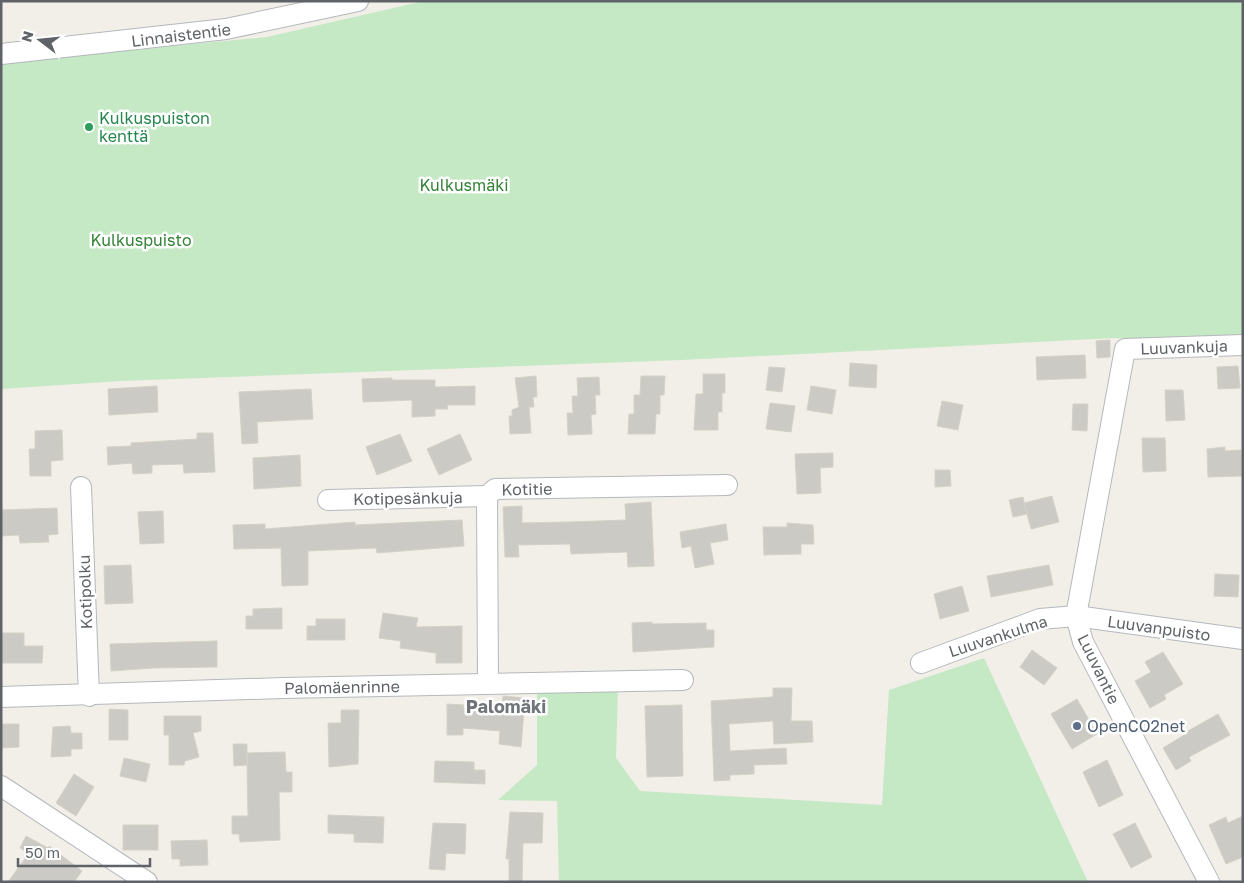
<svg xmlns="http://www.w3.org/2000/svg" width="1244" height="883" viewBox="0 0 1244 883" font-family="'Golos Text',sans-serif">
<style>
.green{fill:#c5e8c5}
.building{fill:#cccac5;stroke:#d6d1c6}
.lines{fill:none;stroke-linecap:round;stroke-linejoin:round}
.minor-casing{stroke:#b5b8bc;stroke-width:22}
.minor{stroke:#fff;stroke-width:20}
.leisure-dot{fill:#2e9e5b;stroke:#fff;stroke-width:2}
.service-dot{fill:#5c6f8a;stroke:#fff;stroke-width:2}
.labels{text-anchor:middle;stroke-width:5;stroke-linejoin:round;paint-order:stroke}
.street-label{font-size:16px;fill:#5f6368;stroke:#fff}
.leisure-label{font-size:16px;fill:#27864d;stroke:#fff;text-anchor:start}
.park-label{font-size:16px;fill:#348238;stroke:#fff}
.service-label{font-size:16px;fill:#4e5e75;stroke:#fff;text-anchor:start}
.neighbourhood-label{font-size:18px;font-weight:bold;fill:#70757a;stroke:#fff}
</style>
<rect width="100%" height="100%" fill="#f1efe8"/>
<g class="green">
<path d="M424 1H1243V338L1186 341 1114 338 681 360 120 381 1 389V62L267 37Z"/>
<path d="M984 658 1088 882H559L557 801 498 800 537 765V692L618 686 616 758 640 791 882 805 889 690Z"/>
</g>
<g class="building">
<path d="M1110 340V357L1097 358 1096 341Z"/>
<path d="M1085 355 1086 378 1037 380 1036 357Z"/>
<path d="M850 363 877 365 876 388 849 386Z"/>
<path d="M1238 366 1240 388 1218 389 1217 367Z"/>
<path d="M769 367 785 368 782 392 766 390Z"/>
<path d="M703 374H725V393H722V412H718V430H694L696 394H703Z"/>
<path d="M536 376 537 397H533L534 407H529L531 433 510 434 509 416H512V410L519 407 515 378Z"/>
<path d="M641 376H665L664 395H660V414H656L655 434H628L629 414H634V395H640Z"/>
<path d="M599 377 600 395H595L596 414 591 415 592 434 568 435 567 413H573L572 396H578L577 378Z"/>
<path d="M392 378V380H435V387L475 386V405H447L448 409H435V416L412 417V400L363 402 362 379Z"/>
<path d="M157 386 158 412 109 415 108 389Z"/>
<path d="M811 386 836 390 832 414 807 410Z"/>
<path d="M311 389 313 419 257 422 258 443 242 444 239 392Z"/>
<path d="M1165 390H1183L1185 420 1166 421Z"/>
<path d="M942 401 963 405 958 430 937 426Z"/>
<path d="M770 403 795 406 791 432 766 429Z"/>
<path d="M1073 404H1088L1087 431 1072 430Z"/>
<path d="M62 430 63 460 51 461V476H30L29 449H35V431Z"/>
<path d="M197 433H213L215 472 184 473 183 464 152 465V473L133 474 132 463 108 465 107 447 131 446V443L197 439Z"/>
<path d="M400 434 412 461 377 475 366 447Z"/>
<path d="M460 434 472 460 439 475 427 449Z"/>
<path d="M1142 438H1165L1166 471 1143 472Z"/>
<path d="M1225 447V451L1241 450 1242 476 1208 477 1207 449Z"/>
<path d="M833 453V467L820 468 821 493 797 494 795 454Z"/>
<path d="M300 455 301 486 254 489 253 458Z"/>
<path d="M935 470H950L951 486 935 487Z"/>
<path d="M1052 496 1059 522 1031 529 1024 503Z"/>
<path d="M1023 497 1027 514 1013 517 1009 500Z"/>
<path d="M651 502 654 566 628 567 627 552 571 554 570 544 518 545 519 557H505L503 507 522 506V523L570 522 626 520 625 504Z"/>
<path d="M57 508 58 534 48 535 49 542 20 543 19 535 1 536V510Z"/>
<path d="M163 511 164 543 140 544 138 512Z"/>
<path d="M462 520 464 546 377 553 376 548 308 551V585L282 586 281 548 234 549 233 525 265 524V529L355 522V525Z"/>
<path d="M787 523 813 525 814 544H801V554L764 555 763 527H787Z"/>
<path d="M726 524 728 540 710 543 714 564 695 568 691 546 682 548 680 532Z"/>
<path d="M131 565 133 603 105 604 104 566Z"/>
<path d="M1049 565 1053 585 991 597 987 576Z"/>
<path d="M1215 574 1239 575 1238 597 1214 596Z"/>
<path d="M962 586 969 611 940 619 934 594Z"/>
<path d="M282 608V629H246V616H253V609Z"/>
<path d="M383 613 418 618 416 627 462 626V663H436V653L400 648 401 641 379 638Z"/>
<path d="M316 619H345V640H307V626H316Z"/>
<path d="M652 622V624L706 623V630H714V647L633 652 632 623Z"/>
<path d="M1 633H24V646H43L42 663H1Z"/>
<path d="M217 641V667L153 668 111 671 110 644Z"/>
<path d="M1032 650 1057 668 1044 685 1020 667Z"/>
<path d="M1163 652 1183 684 1164 695 1166 699 1150 708 1135 681 1151 672 1145 662Z"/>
<path d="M773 688H792L791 721H812L813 742 774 744 773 721 729 724 730 751 786 748 787 764 754 765V774L730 775V780L714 781 711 701 773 697Z"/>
<path d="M503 696 525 698 521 747 499 744 500 731 463 728V735H447V704L464 705 463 708 501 711Z"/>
<path d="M1077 699 1097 734 1072 749 1051 714Z"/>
<path d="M682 705 683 776 647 777 645 706Z"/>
<path d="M109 709 128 710V740H109Z"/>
<path d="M341 710H359L358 764 329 767 328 723H341Z"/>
<path d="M1218 714 1230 735 1189 757 1191 761 1176 770 1163 748 1189 732 1188 731Z"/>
<path d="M164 716H201V731L193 733 199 757 185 761 184 765H169V735H164Z"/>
<path d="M1 724H19V747L1 748Z"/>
<path d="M70 726 71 733H82V749H71V756L51 757 53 727Z"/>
<path d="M233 744H247V764V753L285 752 286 772H292V792H279L280 840 240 842 239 834H232V816H248L247 765 234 766Z"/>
<path d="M124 758 150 764 146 782 120 776Z"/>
<path d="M1107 760 1123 795 1099 807 1083 772Z"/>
<path d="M435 761 474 762V770H485V784L434 782Z"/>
<path d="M74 774 94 787 76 816 56 803Z"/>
<path d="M510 812 543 813 542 843H523L522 882H509V859H506Z"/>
<path d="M328 815 384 817 383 843 354 842V834L328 833Z"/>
<path d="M1243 816V857L1226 864 1209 825 1226 817 1228 823Z"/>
<path d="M433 823 466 824 465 854 446 853 445 870 429 869Z"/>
<path d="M1135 823 1152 857 1131 868 1113 834Z"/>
<rect x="123" y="825" width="35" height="25"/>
<path d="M26 836 48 848 49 846 82 871 74 882H8L29 853 20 848Z"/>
<path d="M207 840 208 865 180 866V859H172L171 841Z"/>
</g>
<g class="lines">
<g class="minor-casing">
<g id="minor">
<path d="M1 54 226 29 358 1"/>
<path d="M81 487 89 696"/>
<path d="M328 500 487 496"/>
<path d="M921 663 1040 619 1076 616 1243 639"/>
<path d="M488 683 487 496 495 489 727 485"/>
<path d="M1 697 283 688 683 680"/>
<path d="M1 786 147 882"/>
<path d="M1209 882 1083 642 1076 616 1125 349 1243 345"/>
</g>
</g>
<use href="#minor" class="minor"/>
</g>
<circle class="leisure-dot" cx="89" cy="127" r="5"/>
<circle class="service-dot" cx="1077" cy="726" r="5"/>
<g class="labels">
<g class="street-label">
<text transform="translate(181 35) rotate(-7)" y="6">Linnaistentie</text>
<text transform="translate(1184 347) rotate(-2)" y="6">Luuvankuja</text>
<text transform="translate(527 489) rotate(-1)" y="6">Kotitie</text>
<text transform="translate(408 498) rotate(-1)" y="6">Kotipesänkuja</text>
<text transform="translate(85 592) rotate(-92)" y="6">Kotipolku</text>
<text transform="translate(1159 628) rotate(8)" y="6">Luuvanpuisto</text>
<text transform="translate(998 636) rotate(-18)" y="6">Luuvankulma</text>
<text transform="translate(1099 669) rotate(64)" y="6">Luuvantie</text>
<text transform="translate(342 687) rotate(-1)" y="6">Palomäenrinne</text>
</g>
<g class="leisure-label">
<text x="99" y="124">Kulkuspuiston<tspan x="99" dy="18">kenttä</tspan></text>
</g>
<g class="park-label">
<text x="464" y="191">Kulkusmäki</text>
<text x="141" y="246">Kulkuspuisto</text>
</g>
<g class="service-label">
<text x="1087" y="732">OpenCO2net</text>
</g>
<g class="neighbourhood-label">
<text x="506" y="713">Palomäki</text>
</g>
</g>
<rect width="1244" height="883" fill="none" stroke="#5f6368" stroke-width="5"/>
<g transform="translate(40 40) rotate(286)" stroke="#ffffff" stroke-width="4" paint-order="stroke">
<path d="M0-4L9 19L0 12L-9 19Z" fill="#5f6368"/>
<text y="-8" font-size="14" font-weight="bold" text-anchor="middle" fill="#5f6368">N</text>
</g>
<path d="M18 858v8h132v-8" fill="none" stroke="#5f6368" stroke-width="2.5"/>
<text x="25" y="858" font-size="15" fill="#5f6368" stroke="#ffffff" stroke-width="4" paint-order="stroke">50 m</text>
</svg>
